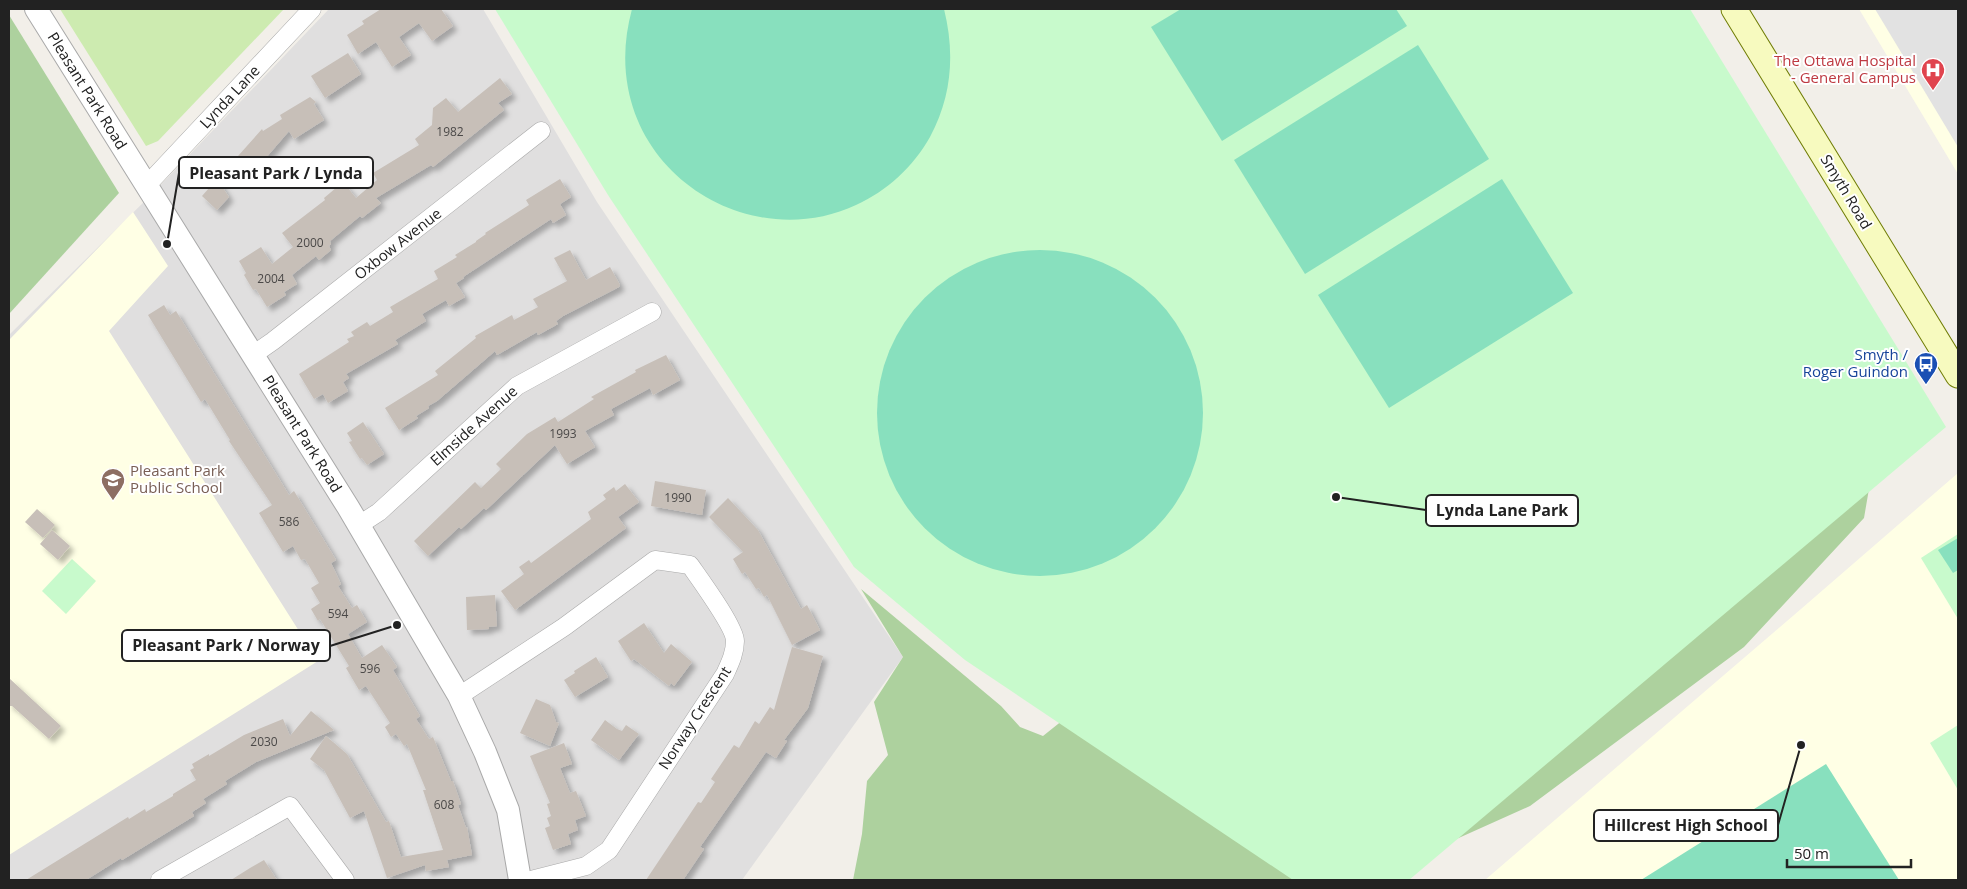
<svg xmlns="http://www.w3.org/2000/svg" width="1967" height="889" viewBox="0 0 1967 889" font-family="'Open Sans',sans-serif">
<style>
.residential{fill:#e0dfdf}
.education{fill:#ffffe5}
.grass{fill:#cdebb0}
.forest{fill:#add19e}
.park{fill:#c8facc}
.pitch{fill:#88e0be}
.parking{fill:#e2e2e2}
.building{fill:#c7bfb8;filter:url(#shadow)}
.lines{fill:none;stroke-linecap:round;stroke-linejoin:round}
.minor-casing{stroke:#a9a9a9;stroke-width:19}
.tertiary-casing{stroke:#a9a9a9;stroke-width:24}
.secondary-casing{stroke:#707d05;stroke-width:27}
.minor{stroke:#fff;stroke-width:18}
.tertiary{stroke:#fff;stroke-width:22}
.secondary{stroke:#f7fabf;stroke-width:25}
.labels{text-anchor:middle;stroke-width:4;stroke-linejoin:round;paint-order:stroke}
.number-label{font-size:12px;fill:#4b4948}
.health-label{font-size:15px;fill:#be3a42;stroke:#fff;text-anchor:end}
.street-label{font-size:15px;fill:#222;stroke:#fff}
.transit-label{font-size:15px;fill:#164399;stroke:#fff;text-anchor:end}
.education-label{font-size:15px;fill:#785e54;stroke:#fff;text-anchor:start}
.leader{fill:none;stroke:#222;stroke-width:2}
.callout-dot{fill:#222;stroke:#fff;stroke-width:2}
.callout{fill:#fff;stroke:#222;stroke-width:2}
.callout-label{font-size:16px;text-anchor:middle;font-weight:bold;fill:#222}
</style>
<defs>
<filter id="shadow"><feDropShadow dx="4.5" dy="4.5" stdDeviation="2.5" flood-color="#0004"/></filter>
</defs>
<rect width="100%" height="100%" fill="#f2efe9"/>
<path class="residential" d="M329 9H483L597 202 903 657 742 880H9V335L152 194Z"/>
<g class="education">
<path d="M1859 9H1958V174Z"/>
<path d="M133 212 168 266 109 331 318 661 9 855V340Z"/>
<path d="M1958 473V880H1485L1801 609Z"/>
</g>
<path class="grass" d="M60 9H284L158 141 146 146Z"/>
<g class="forest">
<path d="M9 15 119 193 9 314Z"/>
<path d="M1882 413 1864 518 1744 647 1530 806 1403 863 1375 880H853L862 834 867 781 888 755 874 702 903 657 861 589 1001 706 1020 727 1043 736 1063 720Z"/>
</g>
<g class="park">
<path d="M495 9H1690L1946 427 1409 880H1293L965 660 854 567 608 195Z"/>
<path d="M1958 534V619L1921 558Z"/>
<path d="M72 559 96 581 66 614 42 591Z"/>
<path d="M1958 725V790L1930 743Z"/>
</g>
<g class="pitch">
<path d="M632 9H944C955 53 952 96 930 137 913 167 887 191 856 205 762 249 647 190 628 88 623 61 625 35 632 9Z"/>
<path d="M1181 9H1396L1407 26 1222 141 1151 27Z"/>
<path d="M1418 45 1489 159 1305 274 1234 160Z"/>
<path d="M1502 179 1573 293 1389 408 1318 295Z"/>
<circle cx="1040" cy="413" r="163"/>
<path d="M1958 538V570L1953 573 1938 550Z"/>
<path d="M1826 764 1899 880H1641Z"/>
</g>
<path class="parking" d="M1875 9H1958V147Z"/>
<g class="building">
<path d="M381 9H441L453 26 432 41 419 23 399 37 411 55 392 67 376 42 358 54 347 35 364 24 362 21Z"/>
<path d="M348 53 361 74 325 98 311 76Z"/>
<path d="M500 78 512 94 498 103 504 110 433 167 431 165 376 198 381 203 362 218 360 216 330 241 331 244 329 246 331 250 319 260 316 256 292 275 297 284 284 292 286 295 267 307 256 289 253 290 244 275 246 273 239 261 261 247 272 264 293 247 282 233 325 200 324 198 343 182 356 198 377 180 373 173 419 145 415 139 432 125 433 108 446 98 458 112Z"/>
<path d="M310 97 316 102 314 104 324 120 294 139 289 131 264 160 269 164 260 173 254 169 243 182 230 165 262 129 263 131 282 119 280 115Z"/>
<path d="M217 179 229 197 217 210 202 196Z"/>
<path d="M560 179 571 197 560 204 566 215 553 223 551 219 463 277 464 278 456 283 465 297 449 306 446 300 422 314 426 321 395 340 398 344 346 374 349 378 343 382 348 391 328 403 323 394 314 399 299 374 349 342 347 339 354 336 351 332 367 322 370 326 393 312 390 307 438 279 434 271 457 257 455 255 476 242V241L486 234 485 233 529 205 526 200Z"/>
<path d="M570 250 586 280 610 267 620 285 619 287 563 316 556 321 558 324 538 335 537 332 497 355 495 351 437 401 428 406 429 408 416 416 418 418 399 430 385 408 438 375 435 371 476 338 475 336 512 315 514 320 538 307 533 299 567 281 554 258Z"/>
<path d="M164 305 170 315 176 311 289 495 294 491 336 560 331 563 341 584 338 586 352 608 357 605 367 622 348 634 362 658 382 645 397 667 393 670 417 711 420 716 416 719 429 739 433 737 451 781H453L461 804 458 805 466 828 467 827 472 855 447 860 449 867 426 871 425 865 387 878 364 811 350 818 324 770 310 759 326 736 347 754 386 822 389 821 401 857 443 850 423 790H426L407 744 404 746 396 734 391 737 385 727 390 723 366 686 359 690 346 668 349 666 320 619 318 621 311 609 320 603 311 588 319 583 305 559 301 560 293 546 283 552 259 513 272 505 229 441 230 440 205 399 201 402 148 315Z"/>
<path d="M666 355 680 380 653 395 650 388 611 409 614 415 585 431 595 447 567 464 555 445 486 510 484 508 461 529 459 527 428 556 414 541 475 482 481 488 501 469 496 464 527 434 555 417 558 422 594 399 591 397 636 372 635 370Z"/>
<path d="M363 422 384 454 367 465 362 458 360 459 349 442 352 441 347 433Z"/>
<path d="M655 481 706 490 702 515 651 506Z"/>
<path d="M625 484 639 502 618 517 626 528 515 610 501 591 524 574 519 567 529 560 531 563 591 519 588 512 606 499 603 495 614 487 616 491Z"/>
<path d="M728 498 758 530 801 609 807 605 820 630 792 645 767 595 764 597 759 588 756 589 745 572 742 574 733 559 743 552 709 517Z"/>
<path d="M37 509 55 525 43 538 25 522Z"/>
<path d="M52 530 70 546 58 560 40 544Z"/>
<path d="M495 595 497 626 489 627V629L467 630 466 597Z"/>
<path d="M644 623 664 653 671 644 692 662 674 686 671 683 669 686 634 659 631 661 618 641Z"/>
<path d="M792 647 823 656 808 708 784 740 787 741 776 758 766 752 700 847 704 849 683 880H646L698 802 701 803 715 782 711 779 734 745 739 748 755 721 759 724 770 707 774 710Z"/>
<path d="M596 657 608 677 575 697 564 680 575 673 574 671Z"/>
<path d="M9 678 61 726 49 739 12 706H9Z"/>
<path d="M536 699 550 705 556 722 559 723 550 746 520 733Z"/>
<path d="M311 711 334 730 256 762 225 781 227 784 203 799 206 803 192 812 194 816 122 860 121 858 86 880H26L128 817 129 819 145 809 146 812 173 796V794L196 780 190 770 194 768 192 764 209 754V756L244 735 283 719 290 736Z"/>
<path d="M605 720 617 729 622 731 626 725 639 734 619 760 591 740Z"/>
<path d="M564 743 572 764 560 768 570 793 576 791 586 816 575 820 578 830 568 834 571 844 553 850 545 828 550 826 547 818 551 816 547 804 550 803 530 756Z"/>
<path d="M264 860 277 880H231L250 868Z"/>
</g>
<g class="lines">
<g class="minor-casing">
<g id="minor">
<path d="M147 185 312 9"/>
<path d="M253 355 273 341 541 131"/>
<path d="M359 525 379 512 517 386 652 312"/>
<path d="M459 696 564 627 655 560 690 565C699 578 735 627 735 641 735 653 730 663 725 674L609 850 586 866 531 880"/>
<path d="M160 880 290 806 345 880"/>
</g>
</g>
<g class="tertiary-casing">
<path id="tertiary" d="M36 9 348 507 459 696 485 752 508 810 520 880"/>
</g>
<g class="secondary-casing">
<path id="secondary" d="M1734 9 1958 375"/>
</g>
<use href="#minor" class="minor"/>
<use href="#tertiary" class="tertiary"/>
<use href="#secondary" class="secondary"/>
</g>
<defs>
<g id="hospital-pin" transform="scale(1.25)"><path d="M0 17L-7.5 6A9.5 9.5 0 1 1 7.5 6Z" fill="#e0444e" stroke="#fff"/><path d="M-5-5h3v3.5h4V-5h3V5h-3V1.5h-4V5h-3Z" fill="#fff"/></g>
<g id="bus-pin" transform="scale(1.25)"><path d="M0 17L-7.5 6A9.5 9.5 0 1 1 7.5 6Z" fill="#1a4fb4" stroke="#fff"/><path d="M-5-6H5V4H4V6H2V4H-2V6H-4V4H-5ZM-3.5-4V0h7V-4ZM-3.5 1.2v1.5H-2V1.2ZM2 1.2v1.5H3.5V1.2Z" fill="#fff"/></g>
<g id="school-pin" transform="scale(1.25)"><path d="M0 17L-7.5 6A9.5 9.5 0 1 1 7.5 6Z" fill="#8d6e63" stroke="#fff"/><path d="M0-5L7-2L0 1L-7-2ZM-4 1L0 2.5L4 1V4Q0 6-4 4Z" fill="#fff"/></g>
</defs>
<g fill-rule="evenodd">
<use href="#hospital-pin" x="1933" y="70"/>
<use href="#bus-pin" x="1926" y="364"/>
<use href="#school-pin" x="113" y="480"/>
</g>
<g class="labels">
<g class="number-label">
<text x="450" y="136">1982</text>
<text x="310" y="247">2000</text>
<text x="271" y="283">2004</text>
<text x="563" y="438">1993</text>
<text x="678" y="502">1990</text>
<text x="289" y="526">586</text>
<text x="338" y="618">594</text>
<text x="370" y="673">596</text>
<text x="264" y="746">2030</text>
<text x="444" y="809">608</text>
</g>
<g class="health-label">
<text x="1916" y="66">The Ottawa Hospital<tspan x="1916" dy="17">- General Campus</tspan></text>
</g>
<g class="street-label">
<text transform="translate(87 91) rotate(58)" y="5">Pleasant Park Road</text>
<text transform="translate(230 97) rotate(-47)" y="5">Lynda Lane</text>
<text transform="translate(1846 192) rotate(59)" y="5">Smyth Road</text>
<text transform="translate(398 244) rotate(-38)" y="5">Oxbow Avenue</text>
<text transform="translate(474 426) rotate(-42)" y="5">Elmside Avenue</text>
<text transform="translate(302 434) rotate(58)" y="5">Pleasant Park Road</text>
<text transform="translate(695 718) rotate(-57)" y="5">Norway Crescent</text>
</g>
<g class="transit-label">
<text x="1908" y="360">Smyth /<tspan x="1908" dy="17">Roger Guindon</tspan></text>
</g>
<g class="education-label">
<text x="130" y="476">Pleasant Park<tspan x="130" dy="17">Public School</tspan></text>
</g>
</g>
<path class="leader" d="M167 244L179 173M1336 497L1426 510M397 625L330 646M1801 745L1778 825"/>
<g class="callout-dot">
<circle cx="167" cy="244" r="5"/>
<circle cx="1336" cy="497" r="5"/>
<circle cx="397" cy="625" r="5"/>
<circle cx="1801" cy="745" r="5"/>
</g>
<g class="callout">
<rect x="179" y="157" width="194" height="31" rx="5"/>
<rect x="1426" y="495" width="152" height="31" rx="5"/>
<rect x="122" y="630" width="208" height="31" rx="5"/>
<rect x="1594" y="810" width="184" height="31" rx="5"/>
</g>
<g class="callout-label">
<text x="276" y="179">Pleasant Park / Lynda</text>
<text x="1502" y="516">Lynda Lane Park</text>
<text x="226" y="651">Pleasant Park / Norway</text>
<text x="1686" y="831">Hillcrest High School</text>
</g>
<rect width="1967" height="889" fill="none" stroke="#222222" stroke-width="20"/>
<path d="M1787 859v8h124v-8" fill="none" stroke="#222222" stroke-width="2.5"/>
<text x="1794" y="859" font-size="15" fill="#222222" stroke="#ffffff" stroke-width="4" paint-order="stroke">50 m</text>
</svg>
